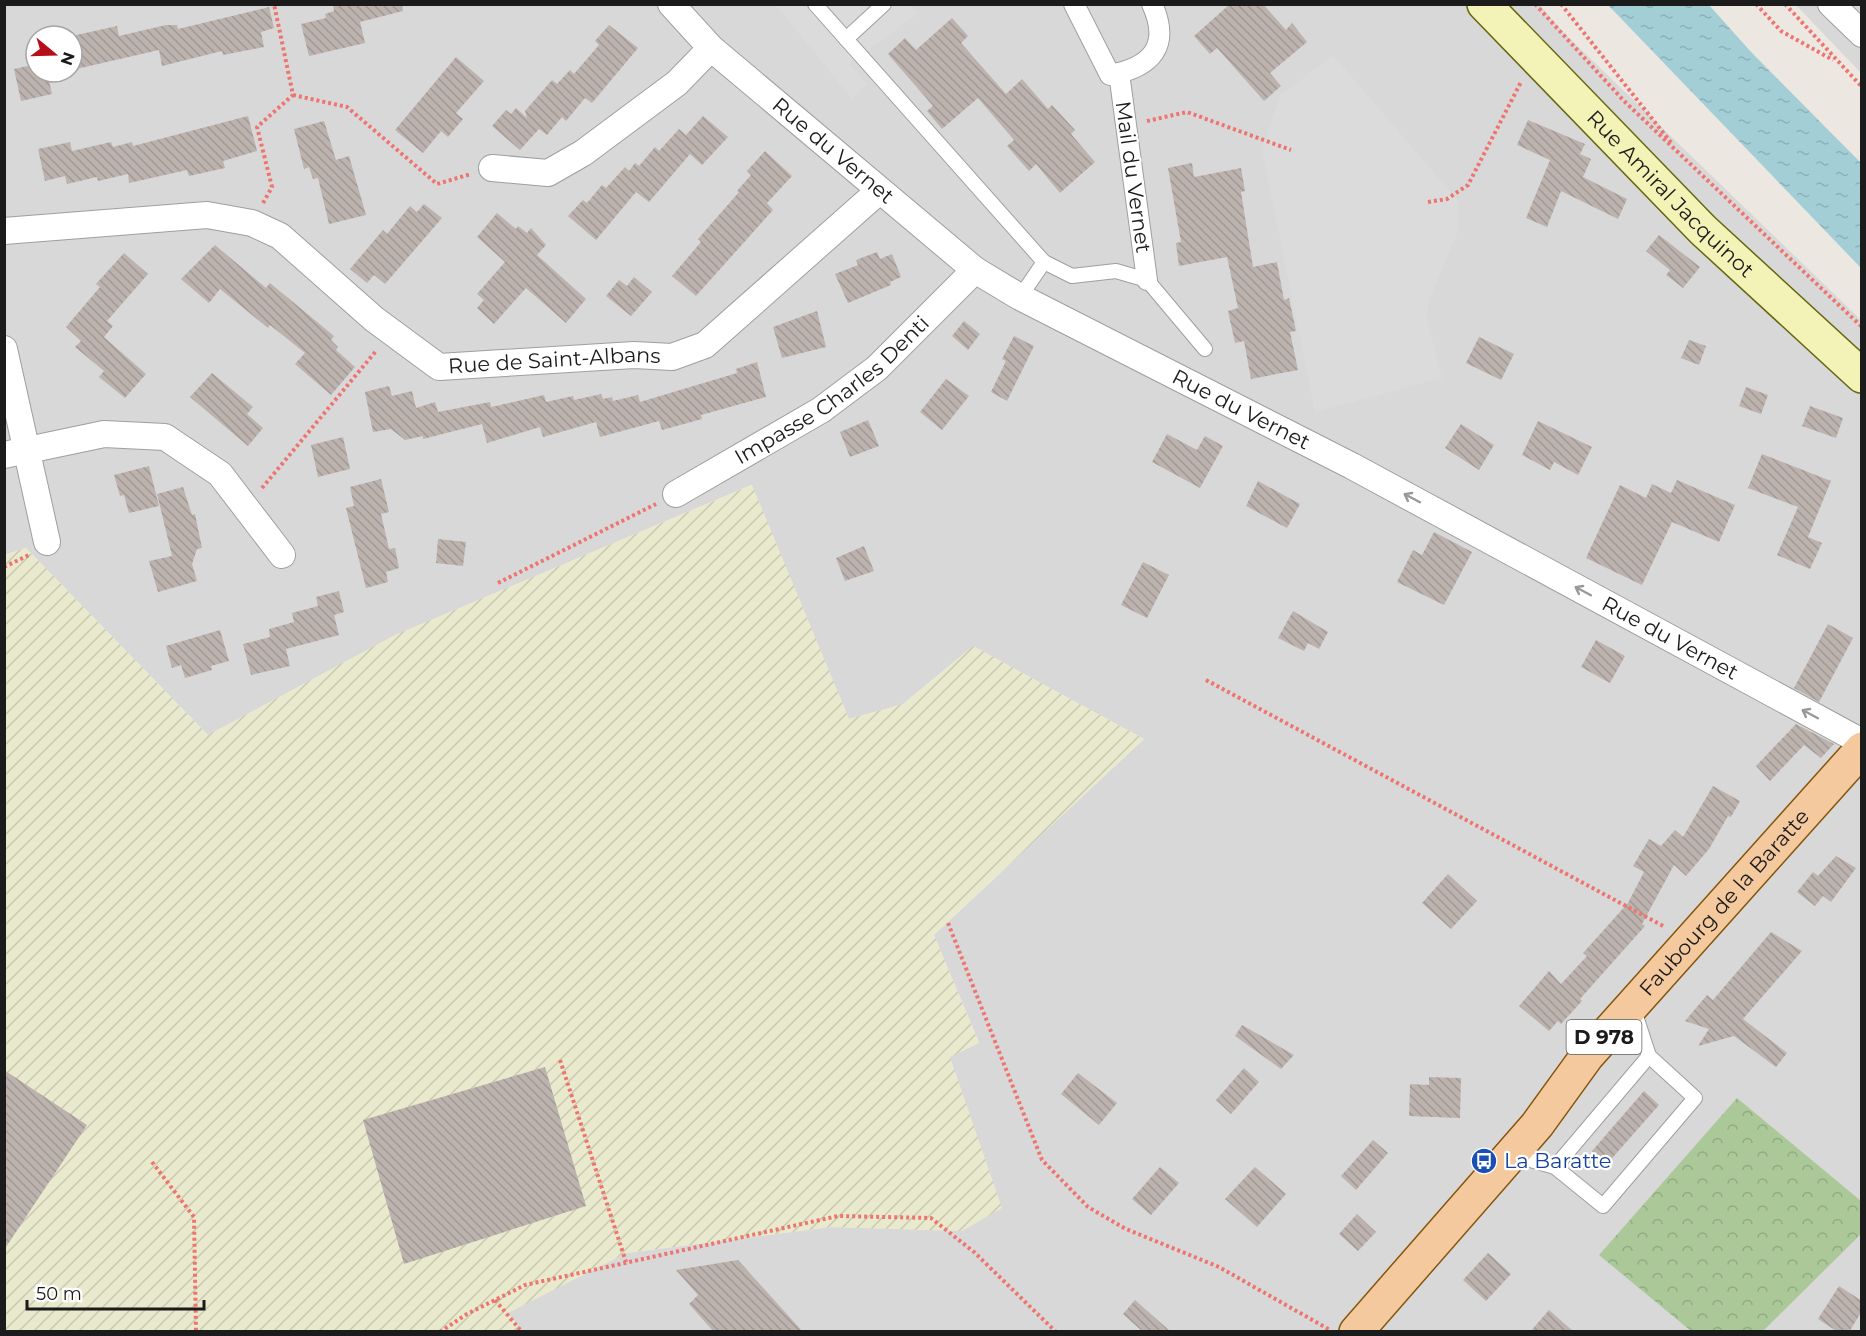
<svg xmlns="http://www.w3.org/2000/svg" width="1866" height="1336" viewBox="0 0 1866 1336" font-family="Montserrat,sans-serif">
<style>
.residential{fill:#d9d8d8;fill-rule:evenodd}
.farmland{fill:url(#farmland-furrows)}
.forest{fill:url(#forest-crowns)}
.parking{fill:#dbdbdb}
.water{fill:url(#water-ripples)}
.building{fill:url(#building-back-hatch)}
.lines{fill:none;stroke-linecap:round;stroke-linejoin:round}
.service-casing{stroke:#9f9f9f;stroke-width:16}
.pedestrian-casing{stroke:#9f9f9f;stroke-width:22}
.minor-casing{stroke:#9f9f9f;stroke-width:28}
.secondary-casing{stroke:#63670d;stroke-width:36}
.primary-casing{stroke:#86550b;stroke-width:36}
.path{stroke:#ee746f;stroke-width:4;stroke-dasharray:3 3;stroke-linecap:butt}
.service{stroke:#fff;stroke-width:14}
.pedestrian{stroke:#fff;stroke-width:20}
.minor{stroke:#fff;stroke-width:26}
.secondary{stroke:#f3f2b7;stroke-width:33}
.primary{stroke:#f4c99e;stroke-width:33}
.oneway{stroke:#989898}
.labels{text-anchor:middle;stroke-width:4.5;stroke-linejoin:round;paint-order:stroke}
.shield{fill:#fff;stroke:#5f5f5f;stroke-width:1.5}
.shield-label{font-size:20px;font-weight:bold;fill:#1b1b1b}
.street-label{font-size:21px;fill:#1b1b1b;stroke:#fff}
.transit-label{font-size:21px;fill:#164399;stroke:#fff;text-anchor:start}
</style>
<defs>
<pattern id="farmland-furrows" width="10" height="10" patternUnits="userSpaceOnUse" patternTransform="scale(1.5)"><rect width="10" height="10" fill="#e9eacd"/><path d="M-1 1l2-2M0 10L10 0M9 11l2-2" fill="none" stroke="#c7c8af"/></pattern>
<pattern id="forest-crowns" width="20" height="18" patternUnits="userSpaceOnUse" patternTransform="scale(1.5)"><rect width="20" height="18" fill="#aac898"/><path d="M2 6a3 3 0 1 1 6 0M12 15a3 3 0 1 1 6 0" fill="none" stroke="#92ab82"/></pattern>
<pattern id="water-ripples" width="26" height="14" patternUnits="userSpaceOnUse" patternTransform="scale(1.5)"><rect width="26" height="14" fill="#a4ced6"/><path d="M2 4q2-2 4 0t4 0M15 11q2-2 4 0t4 0" fill="none" stroke="#8db0b7"/></pattern>
<pattern id="building-back-hatch" width="6" height="6" patternUnits="userSpaceOnUse" patternTransform="scale(1.5)"><rect width="6" height="6" fill="#bcb3ae"/><path d="M-1 5l2 2M0 0l6 6M5-1l2 2" fill="none" stroke="#a19995"/></pattern>
</defs>
<rect width="100%" height="100%" fill="#ece7e1"/>
<g class="residential">
<path d="M4 5H1540L1564 33 1861 320V1331H523L507 1313 626 1253 831 1227 962 1231 950 1056 979 1042 934 935 1144 739 973 646 903 704 849 719 751 485 396 635 208 735 26 548 5 555ZM36 36H72V72H36Z"/>
<path d="M1796 5H1861V73Z"/>
</g>
<path class="farmland" d="M752 485 849 719 903 704 973 646 1144 739 934 935 979 1043 950 1057 1002 1208 962 1231 831 1227 626 1253 508 1313 523 1331H5L4 555 26 548 208 735 395 635Z"/>
<path class="forest" d="M1737 1098 1861 1201V1234L1763 1331H1691L1599 1255Z"/>
<g class="parking">
<path d="M776 5H910L919 13 849 64 867 84 852 99Z"/>
<path d="M1333 55 1458 201V231L1429 300 1427 319 1442 378 1315 412 1262 149 1280 96Z"/>
</g>
<path class="water" d="M1608 5H1709L1752 53 1861 163V268Z"/>
<g class="building">
<path d="M333 4H402L403 11 360 22 365 43 309 56 301 24 326 18 325 14 334 11Z"/>
<path d="M1230 4H1263L1286 30 1292 23 1307 42 1270 73 1281 86 1264 101 1217 48 1210 54 1194 36Z"/>
<path d="M269 7 274 28 261 32 264 47 223 55 222 51 162 66 159 50 72 70V36L117 26 119 36 166 25H177L178 29Z"/>
<path d="M952 18 968 36 961 43 1006 94 1022 79 1048 109 1052 105 1075 130 1071 134 1095 162 1060 193 1036 164 1029 171 1007 146 1014 140 978 98 942 129 927 111 933 106 888 54 905 38 916 50Z"/>
<path d="M609 25 638 48 592 103 585 98 566 121 562 117 547 135 539 129 520 150 492 126 506 110 511 114 516 108 527 118 525 111 552 80 557 84 570 70 574 74 599 45 595 41Z"/>
<path d="M456 57 484 81 456 113 463 119 448 137 441 131 423 153 395 130Z"/>
<path d="M36 64V72H47L52 94 21 101 14 69Z"/>
<path d="M248 116 257 151 223 161 225 168 189 176 187 170 129 183 128 174 98 181 97 177 67 184 65 176 45 181 38 149 70 142 72 151 111 142 113 147 132 142 133 146Z"/>
<path d="M703 116 728 137 702 165 690 154 649 202 636 192 596 240 568 216 583 200 587 203 602 185 606 188 625 167 629 171 635 163 639 166 655 147 659 151 679 129 686 135Z"/>
<path d="M1528 120 1585 144 1580 154 1591 159 1583 177 1627 199 1618 219 1561 191 1547 227 1526 218 1550 160 1517 145Z"/>
<path d="M324 121 336 160 349 156 366 215 329 224 318 178 313 179 309 167 304 169 294 129Z"/>
<path d="M765 151 792 176 767 203 773 210 696 296 672 276 701 242 698 239 739 192 737 191 751 175 747 171Z"/>
<path d="M1192 163 1194 177 1241 168 1245 191 1241 192 1253 267 1277 262 1284 300 1289 298 1296 331 1290 332 1298 370 1251 379 1244 341 1235 343 1228 311 1238 308 1227 257 1179 266 1176 243 1181 242 1168 168Z"/>
<path d="M424 204 442 218 385 284 374 275 367 283 350 269 383 230 387 234 410 206 417 212Z"/>
<path d="M497 213 516 229 518 226 527 233 531 228 546 245 537 255 586 299 566 323 526 288 494 324 477 308 484 300 477 294 505 262 477 237Z"/>
<path d="M1659 235 1700 267 1683 288 1666 275 1670 270 1646 251Z"/>
<path d="M215 245 266 288 270 283 334 336 331 340 338 347 336 350 355 367 331 395 295 364 305 353 270 325 268 328 220 289 209 303 181 279Z"/>
<path d="M877 252 880 259 892 254 901 277 890 282 891 285 848 303 835 274 858 265 856 260Z"/>
<path d="M124 253 148 274 107 321 113 326 104 337 146 374 125 398 99 377 104 371 75 347 81 341 66 327 100 287 96 284Z"/>
<path d="M634 277 652 292 631 316 606 296 619 280 627 286Z"/>
<path d="M817 311 826 347 782 358 773 327Z"/>
<path d="M964 321 980 334 968 350 952 336Z"/>
<path d="M1014 336 1034 346 1007 401 991 392 1006 361 1002 359Z"/>
<path d="M1479 337 1514 354 1501 380 1466 363Z"/>
<path d="M1689 340 1706 346 1699 365 1681 358Z"/>
<path d="M757 362 766 397 701 415 702 419 662 430 659 421 600 437 596 422 543 437 540 427 487 443 482 424 423 439V436L405 440 391 429 373 432 365 392 389 386 392 396 412 391 416 408 435 402 438 412 490 402 491 407 544 395 546 402 573 396 574 400 601 394 603 399 612 397 613 401 638 395 640 402 737 373 736 369Z"/>
<path d="M212 373 253 407 247 414 263 428 248 446 190 397Z"/>
<path d="M946 379 969 396 942 430 920 412Z"/>
<path d="M1746 387 1768 395 1761 414 1739 406Z"/>
<path d="M1810 406 1843 418 1836 438 1802 426Z"/>
<path d="M868 420 879 446 850 457 840 432Z"/>
<path d="M1538 421 1592 447 1578 475 1554 462 1550 470 1522 455Z"/>
<path d="M1461 424 1494 445 1479 470 1445 448Z"/>
<path d="M1167 434 1197 450 1205 436 1223 446 1200 488 1152 462Z"/>
<path d="M343 437 350 469 318 477 311 445Z"/>
<path d="M1762 454 1831 481 1808 537 1822 543 1810 569 1777 555 1798 507 1748 488Z"/>
<path d="M149 466 159 506 129 513 124 495 120 496 114 475Z"/>
<path d="M381 479 389 512 381 514 389 549 395 548 399 568 386 572 388 582 366 588 346 508 354 506 350 487Z"/>
<path d="M1677 480 1735 505 1719 542 1672 522 1642 585 1586 558 1620 485 1646 498 1652 484 1671 493Z"/>
<path d="M1258 481 1300 504 1287 528 1246 506Z"/>
<path d="M183 487 192 515 195 514 202 548 197 549 192 564 197 581 158 592 149 561 172 556 157 494Z"/>
<path d="M1434 532 1472 552 1444 605 1397 582 1413 550 1422 555Z"/>
<path d="M438 539 466 542 463 566 436 563Z"/>
<path d="M864 546 874 571 845 581 836 558Z"/>
<path d="M1143 562 1169 575 1147 618 1121 605Z"/>
<path d="M339 591 344 612 334 615 339 635 286 649 290 666 251 675 243 644 270 637 269 629 294 622 292 613 318 606 316 597Z"/>
<path d="M1293 611 1328 632 1319 649 1308 643 1304 651 1278 638Z"/>
<path d="M1828 624 1853 638 1819 702 1794 688Z"/>
<path d="M220 630 229 661 211 666 212 670 185 678 181 665 172 668 166 646Z"/>
<path d="M1596 640 1625 656 1610 683 1581 667Z"/>
<path d="M1796 724 1834 744 1821 758 1804 745 1770 781 1756 766Z"/>
<path d="M1713 786 1740 801 1731 817 1728 816 1709 849 1686 876 1674 865 1642 924 1645 926 1580 999 1582 1001 1561 1024 1558 1021 1549 1031 1519 1006 1549 971 1561 984 1587 956 1583 953 1628 903 1644 872 1633 866 1649 839 1661 846 1675 830 1683 837Z"/>
<path d="M1836 856 1856 868 1831 902 1823 896 1815 906 1797 892 1813 872 1818 876Z"/>
<path d="M1448 874 1477 901 1451 929 1422 903Z"/>
<path d="M1771 932 1802 951 1743 1019 1787 1053 1776 1067 1734 1036 1698 1046 1709 1029 1685 1021 1707 995 1713 1000Z"/>
<path d="M1242 1025 1294 1055 1281 1069 1235 1036Z"/>
<path d="M545 1067 586 1206 404 1264 363 1120Z"/>
<path d="M1244 1068 1259 1082 1231 1114 1216 1100Z"/>
<path d="M4 1070 87 1125 4 1250Z"/>
<path d="M1078 1073 1117 1103 1099 1125 1061 1094Z"/>
<path d="M1429 1077 1461 1078 1460 1118 1409 1116 1410 1084 1429 1085Z"/>
<path d="M1644 1091 1659 1105 1607 1164 1592 1151Z"/>
<path d="M1373 1140 1388 1153 1356 1190 1341 1176Z"/>
<path d="M1160 1167 1179 1183 1151 1215 1132 1199Z"/>
<path d="M1255 1167 1286 1194 1257 1227 1225 1199Z"/>
<path d="M1357 1214 1376 1232 1358 1251 1339 1234Z"/>
<path d="M1488 1253 1511 1274 1486 1301 1463 1280Z"/>
<path d="M738 1260 803 1332H714L689 1304 698 1295 676 1270Z"/>
<path d="M1839 1286 1862 1301V1311L1849 1332H1838L1818 1319Z"/>
<path d="M1135 1300 1171 1332H1143L1123 1314Z"/>
<path d="M1549 1310 1574 1332H1530Z"/>
</g>
<g class="lines">
<g class="service-casing">
<g id="service">
<path d="M815 4 1044 262"/>
<path d="M846 39 884 4"/>
<path d="M1020 297 1044 262 1072 276 1116 271 1147 280 1205 349"/>
<path d="M1513 1155 1555 1167 1649 1056 1633 1007"/>
<path d="M1555 1167 1603 1206 1695 1098 1649 1056"/>
</g>
</g>
<g class="pedestrian-casing">
<g id="pedestrian">
<path d="M1074 4 1110 75C1152 67 1171 46 1152 4"/>
<path d="M1119 73 1147 280"/>
</g>
</g>
<g class="minor-casing">
<g id="minor">
<path id="s1" d="M671 4 711 48 975 270 1020 297 1352 466 1862 742"/>
<path d="M1831 4 1862 34"/>
<path d="M492 168 548 173 583 153 677 83 711 48"/>
<path id="s2" d="M4 231 207 215 252 223 280 236 374 319 439 367 634 355 672 357 705 345 879 191"/>
<path d="M4 349 47 542"/>
<path d="M4 455 104 434 165 437 220 474 282 555"/>
<path id="s3" d="M676 494 821 410 877 368 975 270"/>
</g>
</g>
<g class="secondary-casing">
<g id="secondary">
<path id="s4" d="M1484 4 1703 230 1862 376"/>
</g>
</g>
<g class="primary-casing">
<g id="primary">
<path id="s5" d="M1356 1332 1537 1125 1587 1056 1862 749"/>
</g>
</g>
<g class="path">
<path d="M1535 4 1624 101 1862 327"/>
<path d="M1561 4 1673 145"/>
<path d="M1756 4 1781 31 1833 60"/>
<path d="M1785 4 1862 87"/>
<path d="M293 95 347 107 437 184 471 174"/>
<path d="M1147 121 1187 112 1291 150"/>
<path d="M1428 202 1447 199 1468 185 1521 82"/>
<path d="M263 203 272 187 257 127 293 95 274 4"/>
<path d="M262 488 376 351"/>
<path d="M4 567 29 555"/>
<path d="M498 583 656 504"/>
<path d="M1206 680 1665 927"/>
<path d="M948 923 1042 1160 1088 1207 1126 1229 1219 1267 1330 1330"/>
<path d="M560 1060 626 1262"/>
<path d="M152 1162 194 1217 196 1332"/>
<path d="M495 1300 522 1332"/>
<path d="M440 1332 467 1314 525 1285 838 1216 931 1218 974 1252 1056 1332"/>
</g>
<use href="#service" class="service"/>
<use href="#pedestrian" class="pedestrian"/>
<use href="#minor" class="minor"/>
<use href="#secondary" class="secondary"/>
<use href="#primary" class="primary"/>
</g>
<defs><path id="oneway-shaft" d="M-6 0H5M1.5-3L5.5 0L1.5 3" fill="none" stroke-width="1.6" stroke-linecap="round" stroke-linejoin="round" transform="scale(1.5)"/></defs>
<g class="oneway">
<use href="#oneway-shaft" transform="translate(1412 498) rotate(-152)"/>
<use href="#oneway-shaft" transform="translate(1583 591) rotate(-152)"/>
<use href="#oneway-shaft" transform="translate(1810 714) rotate(-152)"/>
</g>
<defs>
<g id="bus-disc" transform="scale(1.35)"><circle r="9.5" fill="#1a4fb4" stroke="#fff"/><path d="M-5-6H5V4H4V6H2V4H-2V6H-4V4H-5ZM-3.5-4V0h7V-4ZM-3.5 1.2v1.5H-2V1.2ZM2 1.2v1.5H3.5V1.2Z" fill="#fff"/></g>
</defs>
<g fill-rule="evenodd">
<use href="#bus-disc" x="1484" y="1161"/>
</g>
<g class="labels">
<rect class="shield" x="1566.5" y="1020" width="75" height="34" rx="4.5"/>
<g class="shield-label">
<text x="1604" y="1044">D 978</text>
</g>
<g class="street-label">
<text dy="7" stroke="none"><textPath href="#s1" startOffset="219">Rue du Vernet</textPath></text>
<text transform="translate(1133 177) rotate(82)" y="7">Mail du Vernet</text>
<text dy="7" stroke="none"><textPath href="#s4" startOffset="266">Rue Amiral Jacquinot</textPath></text>
<text dy="7" stroke="none"><textPath href="#s2" startOffset="602">Rue de Saint-Albans</textPath></text>
<text dy="7" stroke="none"><textPath href="#s3" startOffset="188">Impasse Charles Denti</textPath></text>
<text dy="7" stroke="none"><textPath href="#s1" startOffset="705">Rue du Vernet</textPath></text>
<text dy="7" stroke="none"><textPath href="#s1" startOffset="1191">Rue du Vernet</textPath></text>
<text dy="7" stroke="none"><textPath href="#s5" startOffset="566">Faubourg de la Baratte</textPath></text>
</g>
<g class="transit-label">
<text x="1504" y="1168">La Baratte</text>
</g>
</g>
<rect width="1866" height="1336" fill="none" stroke="#1b1b1b" stroke-width="12"/>
<g transform="translate(54 54) rotate(109)"><circle r="28" fill="#ffffff" stroke="#a4a4a4" stroke-width="1.5"/>
<path d="M0-4.5L10 22L0 15L-10 22Z" fill="#b60f1a"/>
<text y="-9" font-size="16" font-weight="bold" text-anchor="middle" fill="#1b1b1b">N</text>
</g>
<path d="M27 1300v9h177v-9" fill="none" stroke="#1b1b1b" stroke-width="3"/>
<text x="36" y="1300" font-size="18" fill="#1b1b1b" stroke="#ffffff" stroke-width="4.5" paint-order="stroke">50 m</text>
</svg>
